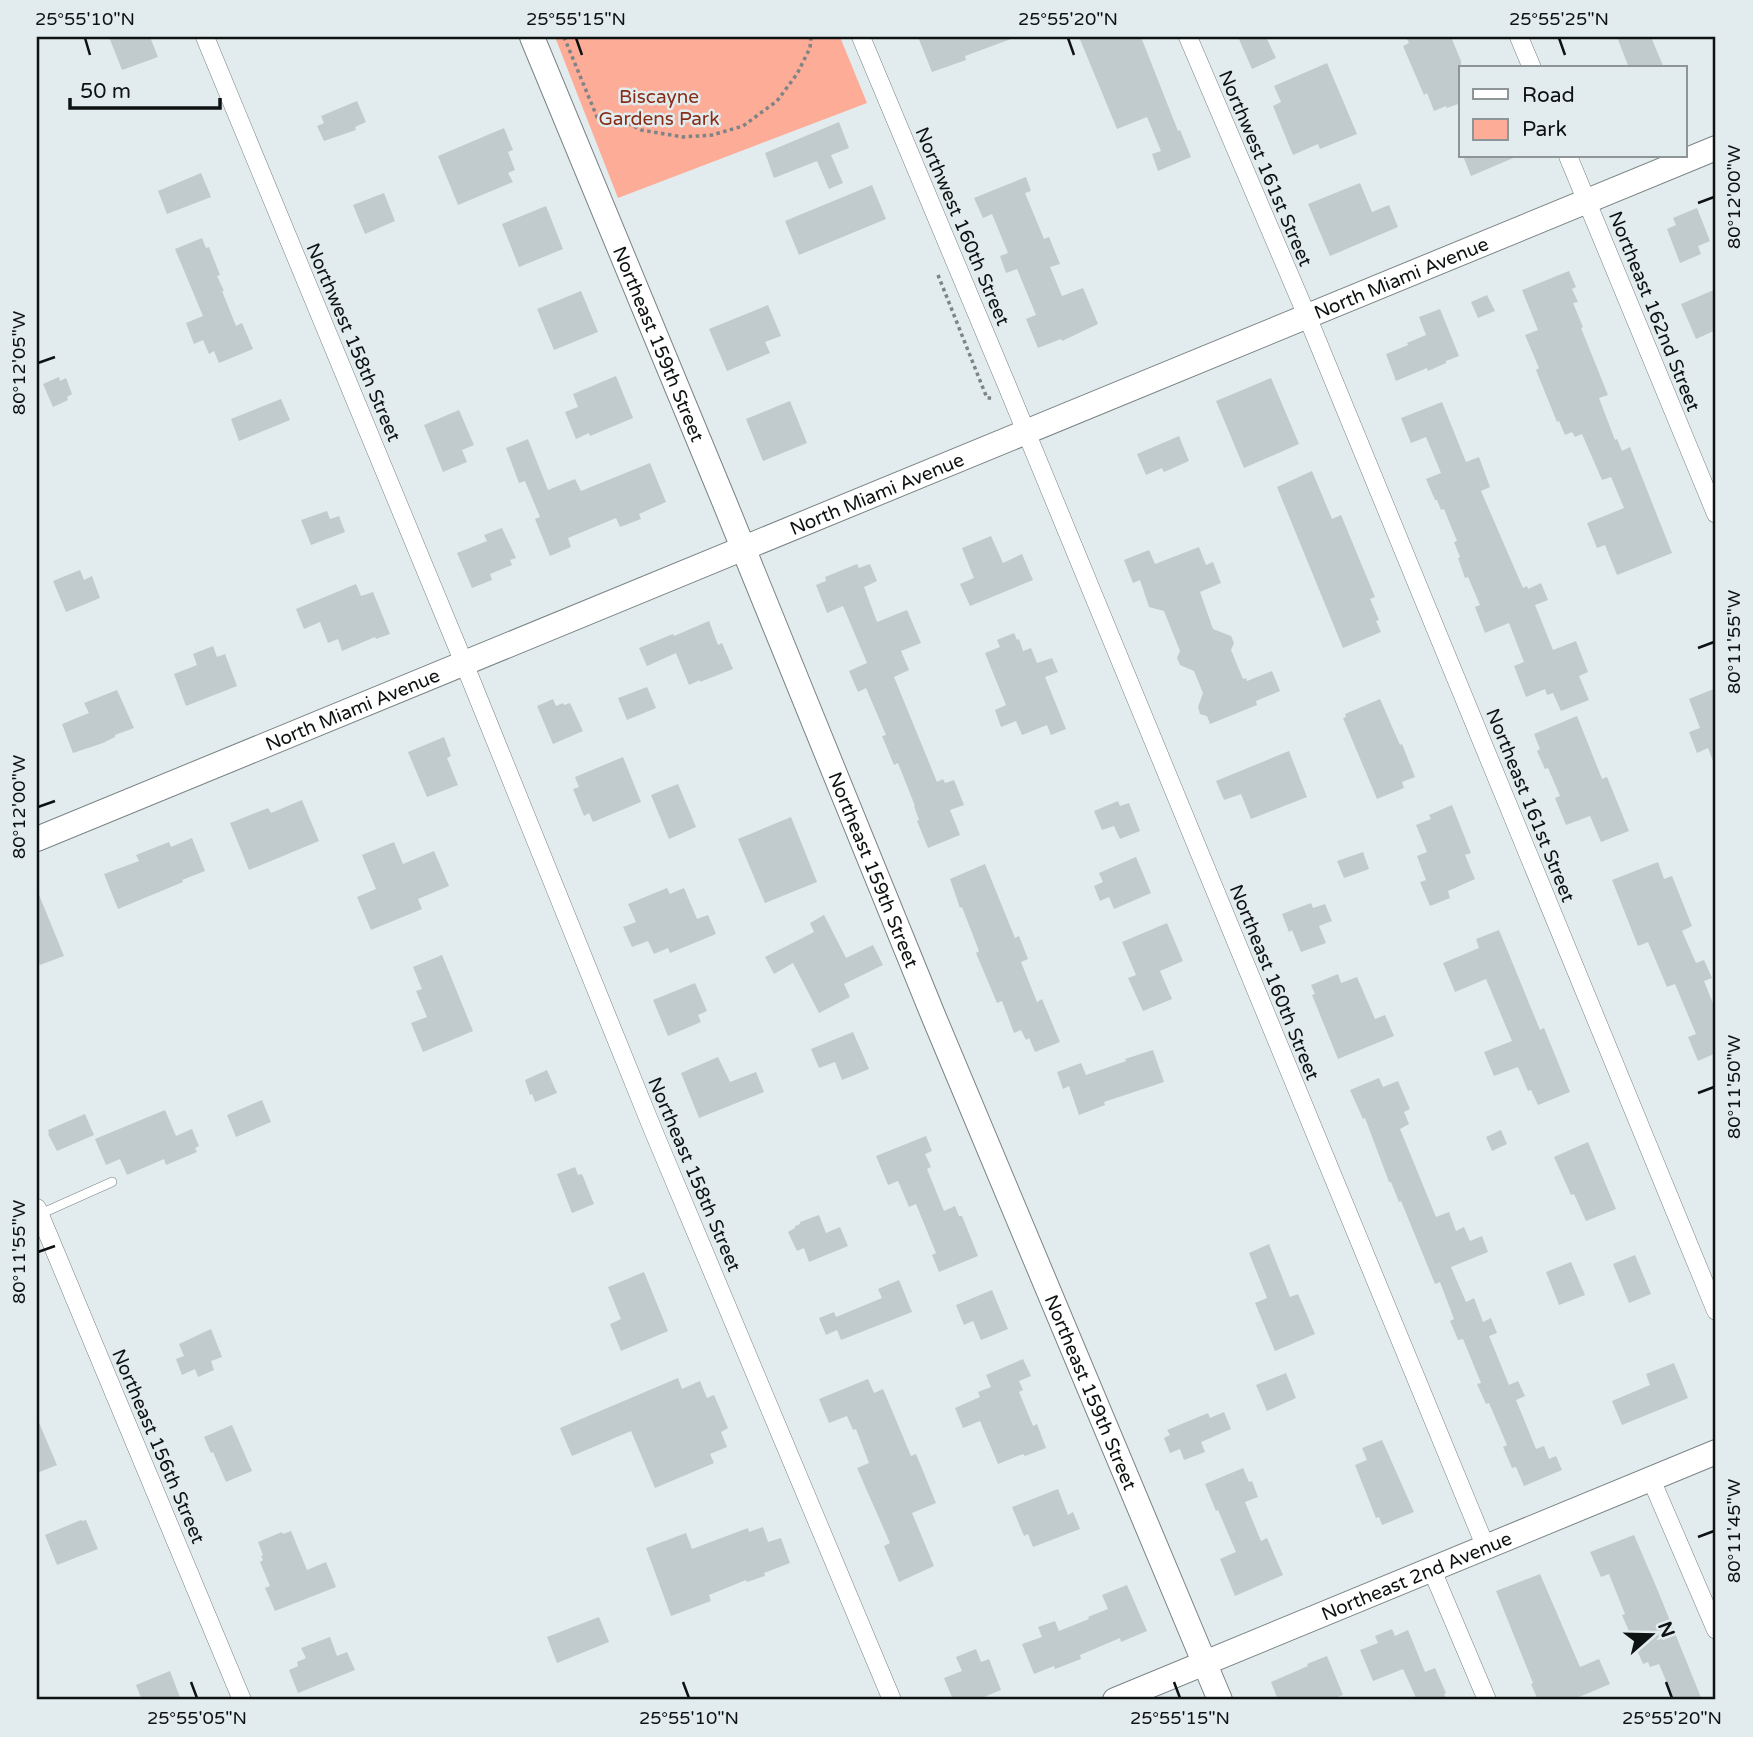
<svg xmlns="http://www.w3.org/2000/svg" width="1753" height="1737" viewBox="0 0 1753 1737" font-family="'Varela Round',sans-serif">
<style>
.green{fill:#fcac97}
.building{fill:#c1cacc}
.lines{fill:none;stroke-linecap:round;stroke-linejoin:round}
.lane-casing{stroke:#7a8384;stroke-width:10}
.street-casing{stroke:#7a8384;stroke-width:19}
.secondary-casing{stroke:#7a8384;stroke-width:26}
.path{stroke:#7d8486;stroke-width:3.5;stroke-dasharray:3.5 3.5;stroke-linecap:butt}
.lane{stroke:#fff;stroke-width:9}
.street{stroke:#fff;stroke-width:18}
.secondary{stroke:#fff;stroke-width:24}
.ticks{fill:none;stroke:#0f1213;stroke-width:2.5}
.labels{text-anchor:middle;stroke-width:5;stroke-linejoin:round;paint-order:stroke}
.park-label{font-size:19px;fill:#872e19;stroke:#e2ecee}
.street-label{font-size:19px;fill:#0f1213;stroke:#e2ecee}
.neatline{fill:none;stroke:#0f1213;stroke-width:2.5}
.ticks-label{font-size:18px;text-anchor:middle;fill:#0f1213}
</style>
<rect width="100%" height="100%" fill="#e2ecee"/>
<path class="green" d="M555 37H840L867 103 618 198Z"/>
<g class="building">
<path d="M109 37H150L158 57 122 70Z"/>
<path d="M918 37H1011V39L965 56 966 60 932 72Z"/>
<path d="M1079 37H1141L1178 131 1180 130 1191 157 1158 171 1152 154 1161 151 1147 117 1117 129Z"/>
<path d="M1238 37H1266L1276 58 1252 69Z"/>
<path d="M1406 37H1451L1461 61V103L1447 108 1446 106 1434 111 1427 93 1424 95 1403 46 1409 43Z"/>
<path d="M1617 37H1651L1664 68H1629Z"/>
<path d="M1327 63 1357 134 1320 149 1318 144 1293 155 1273 106 1281 102 1274 86Z"/>
<path d="M357 101 366 122 355 127 356 130 324 141 317 126 324 123 321 116Z"/>
<path d="M839 122 849 148 831 155 843 183 829 189 817 161 774 178 765 153Z"/>
<path d="M504 128 513 150 508 152 515 170 508 173 513 182 458 205 438 156Z"/>
<path d="M1463 156H1518L1471 176Z"/>
<path d="M201 173 211 197 167 214 158 191Z"/>
<path d="M1026 177 1031 191 1025 193 1044 239 1049 237 1060 264 1050 267 1062 296 1083 288 1098 324 1062 341 1061 339 1038 348 1026 319 1036 315 1017 269 1006 273 1000 256 1008 253 992 214 983 218 974 198Z"/>
<path d="M1360 183 1372 212 1389 205 1398 227 1330 256 1308 204Z"/>
<path d="M872 185 886 219 799 255 785 221Z"/>
<path d="M384 193 395 221 365 234 353 205Z"/>
<path d="M546 206 563 249 519 267 502 224Z"/>
<path d="M1697 208 1710 241 1698 246 1701 254 1680 263 1667 229 1676 225 1673 218Z"/>
<path d="M202 238 206 248 209 247 220 275 217 276 224 291H222L236 326 242 323 253 349 219 363 214 351 209 354 203 340 194 344 186 323 203 316 175 249Z"/>
<path d="M1569 271 1576 287 1572 289 1578 302 1573 303 1583 327 1581 328 1608 395 1599 398 1615 440 1617 439 1622 451 1630 447 1672 553 1617 575 1605 545 1597 548 1587 523 1624 508 1611 477 1602 480 1582 434 1575 437 1572 432 1565 435 1559 421 1557 422 1536 370 1539 368 1525 335 1538 330 1522 290Z"/>
<path d="M1716 289V330L1696 339 1681 304Z"/>
<path d="M581 291 598 332 554 350 537 309Z"/>
<path d="M1487 295 1495 311 1478 318 1471 302Z"/>
<path d="M768 305 781 336 765 342 770 353 727 371 709 329Z"/>
<path d="M1440 309 1459 356 1446 361V363L1428 371 1427 368 1396 381 1386 354 1408 345 1407 343 1426 335 1419 317Z"/>
<path d="M616 376 633 418 590 436 589 433 576 439 565 412 578 407 573 394Z"/>
<path d="M59 377 60 381 66 378 72 394 67 397 68 400 53 407 43 384Z"/>
<path d="M1271 378 1299 444 1244 468 1216 401Z"/>
<path d="M281 399 290 420 239 441 231 419Z"/>
<path d="M790 401 807 443 763 461 746 419Z"/>
<path d="M1442 402 1466 462 1479 457 1490 487 1481 491 1523 588 1527 586 1528 589 1541 583 1548 600 1535 605 1553 650 1576 641 1588 672 1579 676 1589 700 1561 711 1553 693 1547 695 1545 689 1526 697 1514 666 1524 662 1509 623 1485 633 1475 607 1480 605 1468 577 1465 578 1458 558 1460 557 1454 542 1457 541 1444 509 1441 510 1437 500H1435L1426 479 1441 473 1426 437 1411 443 1401 418Z"/>
<path d="M459 410 474 445 462 450 467 462 443 472 424 425Z"/>
<path d="M1179 436 1189 461 1164 472 1162 468 1146 475 1137 454Z"/>
<path d="M528 439 548 490 575 479 581 491 650 463 666 502 639 514 641 519 620 527 616 518 568 538 571 547 550 556 535 519 540 517 525 481 519 483 506 448Z"/>
<path d="M1312 471 1332 519 1341 515 1375 597 1370 599 1379 620 1376 621 1381 632 1343 648 1277 487Z"/>
<path d="M327 511 330 519 339 516 345 532 311 545 301 520Z"/>
<path d="M502 528 516 558 510 560 512 565 490 574 492 580 472 588 457 553 487 541 484 535Z"/>
<path d="M991 536 1003 563 1022 554 1033 580 970 606 960 584 974 578 962 548Z"/>
<path d="M1199 547 1206 565 1213 562 1221 583 1200 592 1213 629 1231 636 1234 643 1231 650 1243 679 1246 678 1247 681 1272 671 1280 691 1256 701 1257 705 1210 724 1207 716 1200 714 1198 707 1203 693 1194 671 1180 665 1177 658 1180 651 1164 611 1149 607 1140 580 1133 583 1124 560 1149 550 1155 564Z"/>
<path d="M857 564 859 568 870 564 877 581 864 587 877 622 907 610 921 643 901 651 909 670 894 677 937 782 943 779 945 783 954 780 964 805 950 810 960 835 928 848 917 821 919 820 914 806H915L898 763 894 765 882 736 886 735 866 688 858 692 849 671 867 663 843 606 827 613 816 585 826 581 825 577Z"/>
<path d="M80 570 84 580 92 576 100 598 66 612 53 581Z"/>
<path d="M356 584 361 596 373 592 390 634 376 639 375 637 342 651 338 639 328 643 320 622 304 629 296 609Z"/>
<path d="M709 621 718 645 722 643 733 669 700 682V680L689 685 676 653 647 666 639 648 673 634 674 636Z"/>
<path d="M1014 633 1017 640 1019 639 1023 651 1031 648 1037 663 1052 658 1058 672 1045 677 1066 729 1051 735 1047 725 1022 735 1016 721 1001 727 995 710 1006 705 985 653 1000 647 997 640Z"/>
<path d="M213 646 217 657 225 654 237 686 186 706 174 674 197 665 193 654Z"/>
<path d="M647 687 656 708 627 720 618 698Z"/>
<path d="M1716 688V766H1715L1708 748 1697 753 1689 732 1700 728 1689 699Z"/>
<path d="M117 690 134 728 115 735V737L103 743 73 753 62 724 89 713 84 703Z"/>
<path d="M553 699 556 706 563 703 564 705 570 703 583 731 553 744 537 706Z"/>
<path d="M1380 699 1400 745 1402 744 1415 777 1402 782 1404 788 1377 799 1343 718 1346 717 1345 714Z"/>
<path d="M1577 716 1602 779 1607 777 1629 831 1601 842 1590 816 1566 825 1555 798 1560 796 1548 768 1545 769 1537 751 1540 749 1534 734Z"/>
<path d="M444 737 451 756 447 758 458 785 427 797 408 752Z"/>
<path d="M1289 751 1307 797 1251 819 1241 794 1224 800 1216 781Z"/>
<path d="M623 757 641 802 593 822 589 813 584 816 573 789 579 787 575 777Z"/>
<path d="M678 784 696 827 669 839 651 795Z"/>
<path d="M302 800 319 841 249 870 230 823 268 808 271 813Z"/>
<path d="M1118 801 1120 806 1129 803 1140 831 1120 839 1114 826 1102 830 1094 811Z"/>
<path d="M1452 805 1471 853 1465 855 1475 879 1448 891 1450 898 1430 906 1420 882 1426 880 1417 856 1427 852 1416 825 1431 819 1429 815Z"/>
<path d="M791 817 817 882 765 903 738 839Z"/>
<path d="M192 838 205 871 182 880 183 882 118 909 104 874 139 861 136 855 169 842 171 847Z"/>
<path d="M394 842 403 864 434 851 449 886 418 899 422 909 371 930 357 897 376 889 362 855Z"/>
<path d="M1363 852 1369 869 1344 878 1337 861Z"/>
<path d="M1136 857 1151 893 1114 909 1109 897 1100 901 1094 886 1103 882 1099 873Z"/>
<path d="M1658 862 1664 879 1672 876 1692 926 1682 931 1696 963 1704 960 1712 978 1704 981 1716 1011V1053L1698 1061 1688 1037 1696 1034 1675 984 1667 987 1648 942 1638 946 1612 880Z"/>
<path d="M985 864 1015 938 1019 936 1028 959 1021 962 1037 1002 1042 999 1060 1042 1035 1052 1029 1038 1026 1040 1021 1030 1014 1033 1002 1001 997 1003 976 953 979 951 962 907 960 908 950 879Z"/>
<path d="M667 888 670 894 684 888 697 919 708 915 716 934 670 953 668 948 654 954 648 941 632 947 623 927 636 922 628 904Z"/>
<path d="M37 890 64 956 40 965 37 956Z"/>
<path d="M1311 903 1313 908 1325 904 1332 921 1319 926 1326 943 1301 952 1292 930 1289 932 1282 914Z"/>
<path d="M824 915 846 958 873 945 883 965 844 984 850 997 819 1013 793 963 774 974 765 957 814 932 810 923Z"/>
<path d="M1167 923 1183 961 1160 971 1172 999 1143 1011 1128 978 1136 975 1122 942Z"/>
<path d="M1499 930 1540 1030 1544 1028 1570 1092 1538 1105 1531 1090 1528 1091 1518 1067 1494 1076 1484 1052 1512 1041 1486 979 1455 992 1443 963 1479 948 1476 939Z"/>
<path d="M442 955 473 1031 423 1052 411 1023 427 1017 416 991 422 989 413 967Z"/>
<path d="M1338 974 1341 983 1357 977 1375 1019 1385 1015 1394 1036 1338 1059 1312 995 1315 994 1311 985Z"/>
<path d="M695 983 707 1011 698 1015 701 1022 668 1036 653 1000Z"/>
<path d="M853 1032 869 1069 842 1080 835 1062 819 1068 811 1049Z"/>
<path d="M1153 1050 1164 1082 1104 1102 1105 1105 1079 1115 1069 1086 1063 1089 1057 1072 1081 1063 1086 1075 1126 1061 1125 1059Z"/>
<path d="M718 1057 730 1082 756 1072 764 1092 699 1118 681 1073Z"/>
<path d="M547 1070 557 1093 535 1102 532 1094 530 1095 525 1080Z"/>
<path d="M1379 1078 1383 1087 1398 1081 1410 1109 1404 1112 1409 1124 1400 1129 1436 1217 1449 1212 1456 1231 1464 1227 1470 1241 1482 1236 1488 1252 1451 1267 1466 1302 1474 1298 1483 1322 1491 1318 1497 1333 1489 1336 1509 1385 1518 1381 1525 1396 1516 1400 1536 1449 1544 1446 1549 1459 1556 1456 1562 1470 1524 1486 1516 1467 1512 1468 1503 1447 1507 1445 1489 1403 1486 1404 1477 1384 1481 1383 1463 1339 1458 1340 1450 1321 1454 1319 1440 1282 1435 1284 1401 1201 1399 1202 1391 1182H1389L1365 1118 1363 1119 1350 1090Z"/>
<path d="M262 1100 271 1122 236 1137 227 1115Z"/>
<path d="M165 1110 176 1136 192 1129 199 1146 195 1148 197 1152 166 1165 164 1159 127 1175 120 1159 106 1165 95 1139Z"/>
<path d="M85 1114 94 1135 57 1151 48 1134 49 1133 48 1130Z"/>
<path d="M1501 1130 1507 1144 1492 1151 1486 1137Z"/>
<path d="M926 1136 932 1151 925 1154 931 1167 927 1169 944 1211 955 1206 959 1216H962L978 1256 939 1272 932 1255 936 1253 916 1204 909 1207 898 1181 888 1185 876 1156Z"/>
<path d="M1588 1142 1616 1209 1586 1221 1574 1194 1571 1195 1554 1157Z"/>
<path d="M575 1167 578 1175 582 1174 594 1204 572 1213 557 1174Z"/>
<path d="M819 1215 826 1233 840 1227 848 1246 809 1262 804 1248 797 1251 788 1232 795 1228V1226L800 1224V1222Z"/>
<path d="M1269 1244 1290 1297 1298 1294 1315 1334 1275 1351 1255 1303 1267 1298 1249 1253Z"/>
<path d="M1635 1255 1651 1294 1629 1303 1613 1264Z"/>
<path d="M1571 1262 1585 1295 1559 1305 1546 1272Z"/>
<path d="M644 1272 668 1331 621 1351 610 1324 621 1319 608 1287Z"/>
<path d="M899 1280 912 1312 841 1340 837 1330 826 1335 819 1318 834 1312 836 1317 882 1298 878 1289Z"/>
<path d="M992 1290 1008 1329 981 1340 973 1321 964 1325 956 1305Z"/>
<path d="M211 1329 222 1357 211 1361 214 1370 198 1377 195 1369 182 1375 176 1359 184 1356 179 1344Z"/>
<path d="M1023 1359 1031 1376 1019 1381 1023 1390 1019 1392 1033 1426 1037 1424 1046 1448 1025 1456 1023 1454 998 1464 980 1421 963 1428 955 1408 980 1397 978 1392 991 1387 986 1375Z"/>
<path d="M1674 1363 1688 1398 1622 1425 1612 1401 1650 1385 1646 1374Z"/>
<path d="M1286 1373 1296 1398 1267 1411 1256 1385Z"/>
<path d="M678 1378 682 1389 700 1381 707 1398 714 1395 728 1428 721 1432 727 1447 710 1454 714 1463 655 1488 631 1431 572 1456 560 1428Z"/>
<path d="M868 1379 874 1393 883 1389 911 1456 916 1454 936 1503 912 1513 934 1566 899 1582 884 1546 890 1543 857 1468 869 1463 856 1429 853 1430 847 1416 829 1423 819 1399Z"/>
<path d="M1224 1412 1231 1429 1201 1442 1205 1452 1184 1460 1180 1449 1170 1453 1164 1438 1170 1435 1167 1430 1208 1413 1210 1418Z"/>
<path d="M37 1418 57 1465 37 1473Z"/>
<path d="M232 1425 252 1471 226 1482 213 1452 211 1453 204 1437Z"/>
<path d="M1382 1440 1414 1512 1382 1525 1379 1517 1376 1518 1355 1465 1367 1460 1362 1448Z"/>
<path d="M1243 1468 1249 1482 1252 1481 1258 1497 1245 1502 1261 1541 1267 1538 1283 1575 1235 1596 1220 1559 1236 1552 1218 1510 1216 1511 1205 1484Z"/>
<path d="M1058 1489 1068 1515 1073 1512 1080 1529 1033 1547 1028 1534 1024 1536 1012 1507Z"/>
<path d="M81 1520 82 1521 86 1520 98 1549 57 1565 45 1535Z"/>
<path d="M763 1527 768 1542 781 1538 790 1563 764 1573 765 1576 747 1582 746 1580 709 1595 711 1601 671 1616 646 1548 686 1533 692 1549 748 1528 749 1532Z"/>
<path d="M291 1531 307 1570 326 1562 336 1587 275 1611 265 1588 270 1586 260 1562 263 1560 261 1556 263 1555 258 1542 282 1532 283 1534Z"/>
<path d="M1634 1535 1658 1591 1702 1700H1674L1659 1664 1650 1667 1648 1662 1643 1664 1622 1615 1625 1614 1609 1574 1601 1577 1590 1552Z"/>
<path d="M1540 1574 1580 1667 1599 1659 1610 1684 1572 1700H1538L1531 1684 1533 1683 1496 1591Z"/>
<path d="M1127 1585 1147 1631 1121 1642 1120 1638 1080 1655 1081 1659 1055 1669 1054 1666 1034 1674 1022 1644 1042 1637 1038 1627 1055 1621 1059 1631 1089 1619 1088 1617 1108 1609 1102 1595Z"/>
<path d="M599 1617 609 1642 557 1663 547 1637Z"/>
<path d="M1392 1629 1395 1636 1408 1630 1425 1672 1435 1668 1446 1693 1444 1694 1447 1700H1417L1403 1669 1373 1681 1360 1650 1378 1643 1375 1636Z"/>
<path d="M330 1637 337 1656 347 1652 355 1670 298 1693 289 1670 298 1666 297 1662 306 1658 301 1648Z"/>
<path d="M976 1649 981 1662 989 1659 1001 1690 977 1700H953L944 1678 962 1671 956 1657Z"/>
<path d="M1327 1656 1343 1695 1330 1700H1278L1271 1682 1308 1666 1307 1664Z"/>
<path d="M170 1671 181 1700H142L136 1685Z"/>
</g>
<g class="lines">
<g class="lane-casing">
<path id="lane" d="M38 1215 112 1182"/>
</g>
<g class="street-casing">
<g id="street">
<path d="M205 37 464 663 653 1130 892 1700"/>
<path d="M861 37 1008 388 1486 1548"/>
<path d="M1188 37 1307 316 1716 1311"/>
<path d="M1519 37 1532 68"/>
<path d="M1568 156 1716 514"/>
<path d="M37 1208 242 1700"/>
<path d="M1651 1479 1716 1630"/>
<path d="M1432 1570 1487 1700"/>
</g>
</g>
<g class="secondary-casing">
<g id="secondary">
<path id="s1" d="M532 37 724 501 933 1015 1220 1700"/>
<path id="s2" d="M37 839 1716 148"/>
<path id="s3" d="M1115 1700 1716 1452"/>
</g>
</g>
<g class="path">
<path d="M564 37 597 117H616L641 130 683 137 712 135 743 126 777 101 797 74 810 48 811 37"/>
<path d="M938 275 987 398H994"/>
</g>
<use href="#lane" class="lane"/>
<use href="#street" class="street"/>
<use href="#secondary" class="secondary"/>
</g>
<path class="ticks" d="M85 38 90 55M576 38 582 55M1068 38 1074 55M1559 38 1565 55M1698 203 1714 197M38 363 55 357M1698 648 1714 642M38 807 55 801M1698 1093 1714 1087M38 1252 55 1246M1698 1537 1714 1531M191 1682 197 1698M683 1682 689 1698M1174 1682 1180 1698M1666 1682 1672 1698"/>
<g class="labels">
<g class="park-label">
<text x="659" y="103">Biscayne<tspan x="659" dy="22">Gardens Park</tspan></text>
</g>
<g class="street-label">
<text transform="translate(1266 168) rotate(67)" y="7">Northwest 161st Street</text>
<text transform="translate(963 226) rotate(67)" y="7">Northwest 160th Street</text>
<text dy="7" stroke="none"><textPath href="#s2" startOffset="1475">North Miami Avenue</textPath></text>
<text transform="translate(1655 311) rotate(68)" y="7">Northeast 162nd Street</text>
<text transform="translate(354 342) rotate(67)" y="7">Northwest 158th Street</text>
<text dy="7" stroke="none"><textPath href="#s1" startOffset="332">Northeast 159th Street</textPath></text>
<text dy="7" stroke="none"><textPath href="#s2" startOffset="908">North Miami Avenue</textPath></text>
<text dy="7" stroke="none"><textPath href="#s2" startOffset="341">North Miami Avenue</textPath></text>
<text transform="translate(1531 805) rotate(68)" y="7">Northeast 161st Street</text>
<text dy="7" stroke="none"><textPath href="#s1" startOffset="900">Northeast 159th Street</textPath></text>
<text transform="translate(1275 982) rotate(68)" y="7">Northeast 160th Street</text>
<text transform="translate(695 1174) rotate(67)" y="7">Northeast 158th Street</text>
<text dy="7" stroke="none"><textPath href="#s1" startOffset="1466">Northeast 159th Street</textPath></text>
<text transform="translate(159 1446) rotate(67)" y="7">Northeast 156th Street</text>
<text dy="7" stroke="none"><textPath href="#s3" startOffset="326">Northeast 2nd Avenue</textPath></text>
</g>
</g>
<rect width="1753" height="1737" fill="none" stroke="#e2ecee" stroke-width="77"/>
<rect x="1459" y="66" width="228" height="91" fill="#e2ecee" stroke="#8e9596" stroke-width="2"/>
<rect x="1473" y="89" width="35" height="10" fill="#ffffff" stroke="#8e9596" stroke-width="2"/>
<text x="1522" y="102" font-size="21" fill="#0f1213">Road</text>
<rect x="1473" y="119" width="35" height="21" fill="#fcac97" stroke="#8e9596" stroke-width="2"/>
<text x="1522" y="136" font-size="21" fill="#0f1213">Park</text>
<g transform="translate(1651 1635) rotate(70)" stroke="#e2ecee" stroke-width="5" paint-order="stroke">
<path d="M0-5L12 26L0 18L-12 26Z" fill="#0f1213"/>
<text y="-10" font-size="19" font-weight="bold" text-anchor="middle" fill="#0f1213">N</text>
</g>
<path d="M70 98v10h150v-10" fill="none" stroke="#0f1213" stroke-width="3.5"/>
<text x="80" y="98" font-size="21" fill="#0f1213" stroke="#e2ecee" stroke-width="5" paint-order="stroke">50 m</text>
<rect x="38" y="38" width="1676" height="1660" class="neatline"/>
<g class="ticks-label">
<text x="85" y="25">25°55'10"N</text>
<text x="576" y="25">25°55'15"N</text>
<text x="1068" y="25">25°55'20"N</text>
<text x="1559" y="25">25°55'25"N</text>
<text transform="translate(1734 197) rotate(-90)" y="6">80°12'00"W</text>
<text transform="translate(19 363) rotate(-90)" y="6">80°12'05"W</text>
<text transform="translate(1734 642) rotate(-90)" y="6">80°11'55"W</text>
<text transform="translate(19 807) rotate(-90)" y="6">80°12'00"W</text>
<text transform="translate(1734 1087) rotate(-90)" y="6">80°11'50"W</text>
<text transform="translate(19 1252) rotate(-90)" y="6">80°11'55"W</text>
<text transform="translate(1734 1531) rotate(-90)" y="6">80°11'45"W</text>
<text x="197" y="1724">25°55'05"N</text>
<text x="689" y="1724">25°55'10"N</text>
<text x="1180" y="1724">25°55'15"N</text>
<text x="1672" y="1724">25°55'20"N</text>
</g>
</svg>
